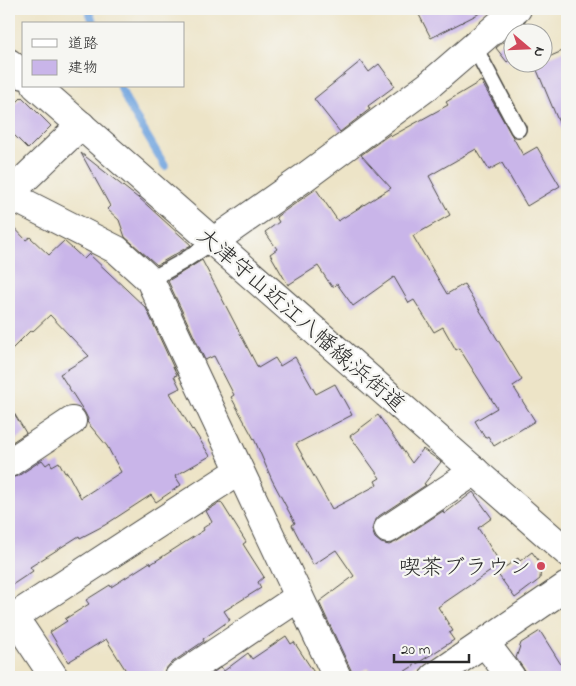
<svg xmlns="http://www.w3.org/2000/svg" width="576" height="686" viewBox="0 0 576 686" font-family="'Indie Flower','Klee One',sans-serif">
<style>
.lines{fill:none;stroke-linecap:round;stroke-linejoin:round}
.stream{stroke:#73a6df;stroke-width:8}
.building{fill:#c9b5e9}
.lane-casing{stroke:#484742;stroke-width:18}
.street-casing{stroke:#484742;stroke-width:30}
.secondary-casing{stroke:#484742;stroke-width:30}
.primary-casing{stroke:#484742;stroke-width:30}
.lane{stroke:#fff;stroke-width:15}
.street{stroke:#fff;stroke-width:28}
.secondary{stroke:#fff;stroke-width:28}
.primary{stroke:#fff;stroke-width:28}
.poi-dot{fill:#d1495b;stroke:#f6f6f2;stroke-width:2}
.labels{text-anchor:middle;stroke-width:4.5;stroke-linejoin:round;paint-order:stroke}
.street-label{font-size:22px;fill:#2b2b2b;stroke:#f6f6f2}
.poi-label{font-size:22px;fill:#2b2b2b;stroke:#f6f6f2;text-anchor:end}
</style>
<rect width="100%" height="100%" fill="#f6f6f2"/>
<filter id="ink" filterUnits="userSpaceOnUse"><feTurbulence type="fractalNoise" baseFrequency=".02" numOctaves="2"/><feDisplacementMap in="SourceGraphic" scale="10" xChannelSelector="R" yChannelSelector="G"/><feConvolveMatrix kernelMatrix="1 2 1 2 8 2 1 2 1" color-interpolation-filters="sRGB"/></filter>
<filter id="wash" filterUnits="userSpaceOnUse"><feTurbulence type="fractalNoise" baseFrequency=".0096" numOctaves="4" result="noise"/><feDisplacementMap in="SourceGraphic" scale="20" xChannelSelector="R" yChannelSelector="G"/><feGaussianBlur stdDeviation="1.12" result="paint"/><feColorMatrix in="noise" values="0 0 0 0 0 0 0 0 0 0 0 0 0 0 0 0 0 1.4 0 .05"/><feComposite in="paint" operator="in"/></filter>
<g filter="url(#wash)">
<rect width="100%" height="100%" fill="#ede4c7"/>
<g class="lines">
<g class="stream">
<path d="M91 9 90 14 94 24"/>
<path d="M120 86 128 104 165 166"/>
</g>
</g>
<g id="blocks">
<g class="building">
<path d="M416 9H488L431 38Z"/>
<path d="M514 33V57L507 62 496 48Z"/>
<path d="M567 49V142L534 63 544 62V59Z"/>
<path d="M361 61 369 72 379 64 395 86 368 106 370 109 340 132 314 99Z"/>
<path d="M481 81 523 155 537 147 560 186 527 206 502 163 489 170 476 149 429 176 450 215 413 236 447 294 464 284 522 380 513 386 535 421 494 446 488 436 485 438 475 421 497 408 459 348 456 350 443 327 434 332 414 300 409 303 394 277 353 306 337 284 332 287 318 266 288 285 270 254 277 249 265 232 279 222 276 217 316 189 338 221 391 188 361 155 390 134 392 136 448 105 446 102Z"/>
<path d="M22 97 51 126 28 149 9 130V110Z"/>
<path d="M81 153 138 198V197L191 245 157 265 125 237 119 220 107 209 110 206Z"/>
<path d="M9 222 26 240 30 237 49 255 64 241 84 259 89 254 146 308 177 375 174 376 180 388 170 393 192 430 193 429 210 456 175 476 181 485 156 502 151 495 105 525 80 538 79 536 30 567 33 571 9 587V478L18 476 42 460 46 465 50 462 52 466 59 462 65 473 67 472 81 498 121 472 107 446 87 422 88 419 85 413 60 374 89 356 50 315 32 332 30 331 9 352Z"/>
<path d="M202 260 258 368 275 358 280 366 295 357 316 394 335 384 352 415 296 444 332 509 377 485 375 481 380 478 350 436 378 415 412 463 423 449 441 462 424 484 426 485 379 516 374 522 372 530 375 538 381 543 389 545 396 542 443 511 444 514 473 492 492 518 478 528 501 564 438 607 453 631 449 633 454 640 396 677H373L368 668 352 676 351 670 319 602 354 576 336 550 313 565 292 525 295 523 272 480 255 441 231 397 234 395 214 356 205 360 168 281Z"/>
<path d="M9 405 26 433 9 444Z"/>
<path d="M221 502 246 542 243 544 264 577 258 582 261 588 224 611 230 620 203 639 204 641 170 664 165 670 163 677H130L106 639 68 662 50 632 67 621 65 619 89 604 86 600 110 585 111 587 150 562 151 564 204 530 203 528 212 522 206 511Z"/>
<path d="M532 552 541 564 540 579 515 598 497 573 518 558 520 561Z"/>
<path d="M540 631 567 674V677H528L523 668 516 658 521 643Z"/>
<path d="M286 636 291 644 294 642 317 677H207L221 667 224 671 248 653 252 659Z"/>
</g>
</g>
</g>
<g filter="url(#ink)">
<use href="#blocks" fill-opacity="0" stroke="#484742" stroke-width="1"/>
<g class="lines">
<g class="lane-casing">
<g id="lane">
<path d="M474 46 518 129"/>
<path d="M150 280 182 262 214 241"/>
</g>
</g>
<g class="street-casing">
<g id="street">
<path d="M9 195 117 250 150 280 337 677"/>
<path d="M214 241 305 177 428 86 517 9"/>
<path d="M9 463 72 421"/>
<path d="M388 529 475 471"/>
<path d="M485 643 511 677"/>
<path d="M54 677 14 617 239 471"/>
<path d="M179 677 299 597"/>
<path d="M434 677 567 586"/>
</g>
</g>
<g class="secondary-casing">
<path id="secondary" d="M9 194 81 125"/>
</g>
<g class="primary-casing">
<g id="primary">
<path d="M9 63 24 75"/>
<path d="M36 86 567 552"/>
</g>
</g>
<use href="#lane" class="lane"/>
<use href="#street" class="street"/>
<use href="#secondary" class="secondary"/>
<use href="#primary" class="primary"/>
</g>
</g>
<circle class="poi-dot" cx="541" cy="566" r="5"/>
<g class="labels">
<g class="street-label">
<text transform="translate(302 319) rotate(41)" y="8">大津守山近江八幡線;浜街道</text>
</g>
<g class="poi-label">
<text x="531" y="574">喫茶ブラウン</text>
</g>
</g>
<rect width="576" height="686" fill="none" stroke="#f6f6f2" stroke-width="30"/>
<rect x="22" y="22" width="162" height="65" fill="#f6f6f2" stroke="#a5a5a2"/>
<rect x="32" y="39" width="25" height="8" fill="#ffffff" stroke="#a5a5a2"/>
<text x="68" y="48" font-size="15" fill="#2b2b2b">道路</text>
<rect x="32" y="60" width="25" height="15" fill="#c9b5e9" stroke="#a5a5a2"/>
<text x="68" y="72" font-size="15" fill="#2b2b2b">建物</text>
<g transform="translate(528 48) rotate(109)"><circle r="24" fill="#f6f6f2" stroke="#a5a5a2"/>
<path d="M0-4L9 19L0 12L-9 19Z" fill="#d1495b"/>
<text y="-8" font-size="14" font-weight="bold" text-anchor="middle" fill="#2b2b2b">N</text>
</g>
<path d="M394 654v8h75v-8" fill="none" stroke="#2b2b2b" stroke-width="2.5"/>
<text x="401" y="654" font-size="15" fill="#2b2b2b" stroke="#f6f6f2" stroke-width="4" paint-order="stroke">20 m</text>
</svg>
